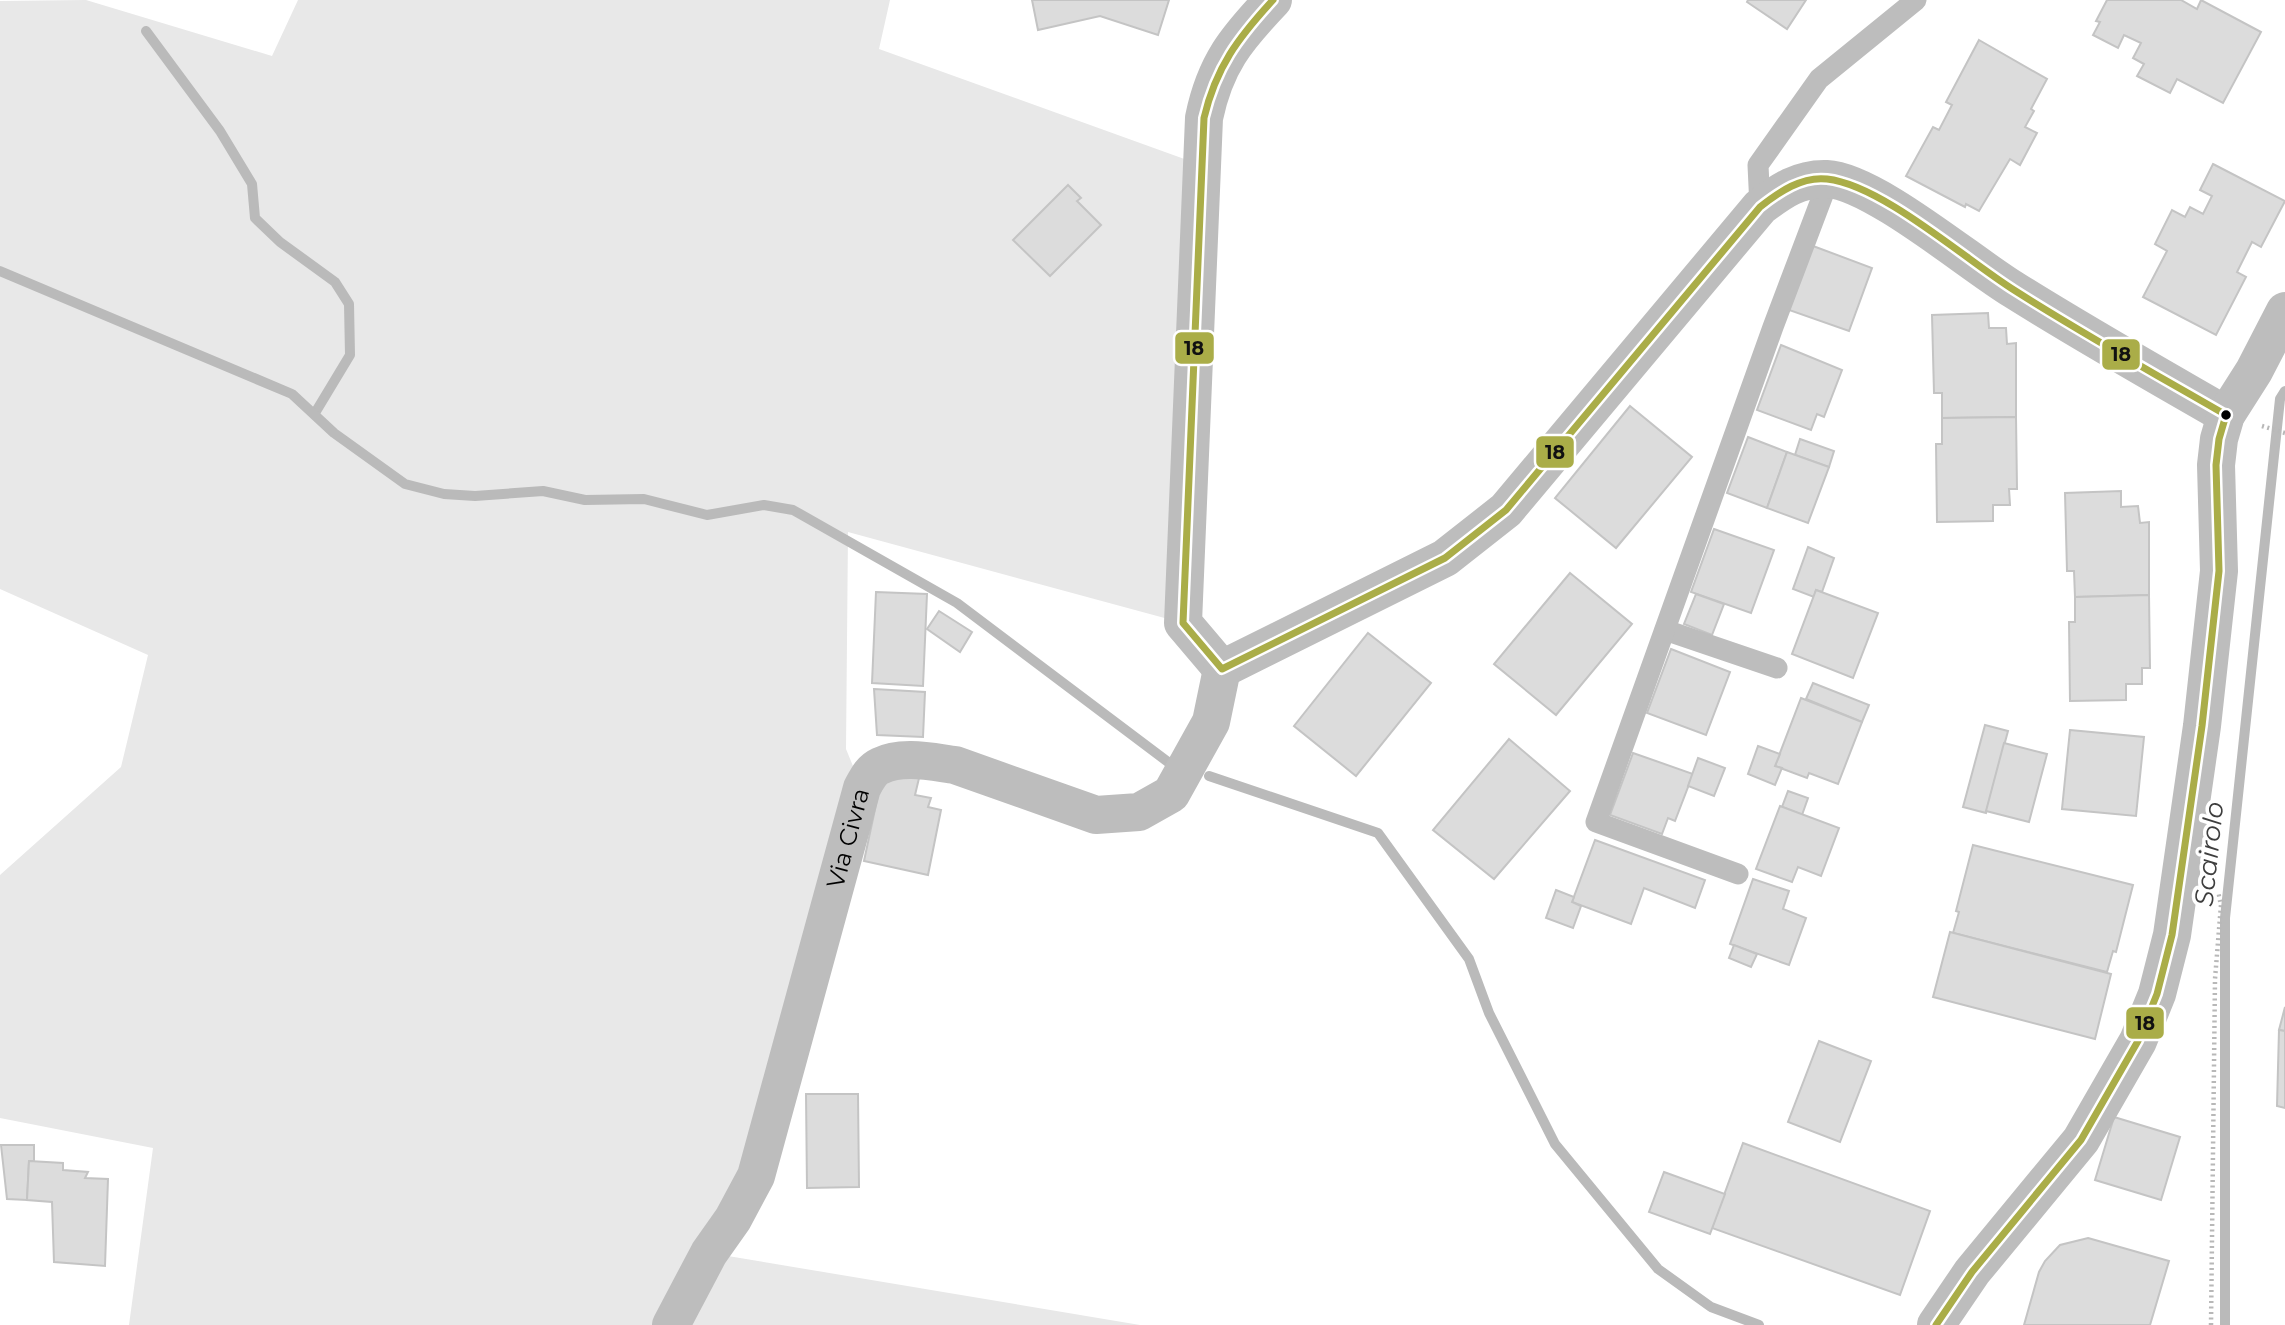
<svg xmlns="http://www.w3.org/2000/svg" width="2285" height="1325" viewBox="0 0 2285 1325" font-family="Montserrat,sans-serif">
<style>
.green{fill:#e8e8e8}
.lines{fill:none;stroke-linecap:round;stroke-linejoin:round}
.stream{stroke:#bababa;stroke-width:10}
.building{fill:#dcdcdc;stroke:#c4c4c4;stroke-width:2}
.path{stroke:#b8b8b8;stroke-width:4.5;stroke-dasharray:2 3.5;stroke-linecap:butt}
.service{stroke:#bdbdbd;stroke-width:21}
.minor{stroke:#bdbdbd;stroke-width:38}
.bus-1-casing{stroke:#fff;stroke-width:12}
.bus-1{stroke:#aaad48;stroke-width:7}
.bus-dot{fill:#000;stroke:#fff;stroke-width:2.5}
.labels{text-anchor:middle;stroke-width:7;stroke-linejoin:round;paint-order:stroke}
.street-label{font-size:24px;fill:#000;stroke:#fff}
.water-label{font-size:26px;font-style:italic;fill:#3e3e3e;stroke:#fff}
.line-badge{stroke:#fff;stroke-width:2.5}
.pale-badge-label{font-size:19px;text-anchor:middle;font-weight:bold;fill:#111}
</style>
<rect width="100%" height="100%" fill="#fff"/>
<path class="green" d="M86 0 272 56 298 0H890L879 49 1201 165 1183 623 848 532 846 749 862 788 756 1176 710 1253 1140 1325H129L153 1148 0 1118V875L121 767 148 655 0 589V1Z"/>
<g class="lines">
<g class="stream">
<path d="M146 31 220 131 252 184 255 218 280 242 335 282 349 304 350 355 315 413"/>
<path d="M0 271 292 394 334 433 405 484 444 494 475 496 543 491 585 500 644 499 707 515 764 505 793 510 957 603 1168 762"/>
<path d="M1209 776 1378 833 1469 959 1489 1013 1555 1144 1658 1269 1711 1307 1759 1325"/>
<path d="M2225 1325V918L2280 399 2285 391"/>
</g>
</g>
<g class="building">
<path d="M1032 0H1169L1158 35 1100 16 1038 30Z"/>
<path d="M1748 0H1806L1787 29 1747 2Z"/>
<path d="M2107 0H2181L2197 9 2201 0 2261 32 2223 103 2177 79 2170 93 2137 76 2144 64 2133 58 2141 43 2124 35 2118 48 2093 35 2100 22 2096 21Z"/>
<path d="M1979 40 2047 79 2031 109 2034 111 2025 127 2037 133 2020 165 2010 159 1979 211 1966 204 1965 207 1906 176 1933 127 1939 130 1952 105 1946 102Z"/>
<path d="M2213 164 2285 201 2261 247 2252 242 2237 272 2246 277 2216 335 2143 297 2167 251 2155 244 2172 210 2185 217 2190 207 2203 214 2212 196 2200 190Z"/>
<path d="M1068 185 1081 198 1077 201 1101 225 1050 276 1013 240Z"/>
<path d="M1813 246 1872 268 1849 331 1789 310Z"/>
<path d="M1988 313 1989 328H2006L2007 344 2016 343V417L1942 418V393H1934L1932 315Z"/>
<path d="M1781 345 1842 370 1824 417 1817 414 1811 430 1757 410Z"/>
<path d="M1630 406 1692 457 1616 548 1555 498Z"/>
<path d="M2016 417 2017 489H2009L2010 505H1993V521L1937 522 1936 444H1942V418Z"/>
<path d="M1748 437 1787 452 1767 508 1727 493Z"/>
<path d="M1800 439 1834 451 1829 467 1795 455Z"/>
<path d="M1787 452 1829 467 1808 523 1767 508Z"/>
<path d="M2121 491V507L2138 506 2140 523 2149 522V595L2075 597 2074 571H2067L2065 493Z"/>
<path d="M1714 529 1774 550 1751 613 1691 592Z"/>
<path d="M1808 547 1834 558 1822 592 1816 590 1814 597 1793 589Z"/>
<path d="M1570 573 1632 624 1556 715 1494 664Z"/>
<path d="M1816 590 1878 613 1853 678 1792 654Z"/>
<path d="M876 592 927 594 923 686 872 683Z"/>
<path d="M1696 594 1724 604 1712 635 1684 624Z"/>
<path d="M2149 595 2150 668H2142V684H2126V700L2070 701 2069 622H2075V597Z"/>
<path d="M939 611 972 632 960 652 927 629Z"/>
<path d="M1368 633 1431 683 1356 776 1294 726Z"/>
<path d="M1671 649 1730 672 1706 735 1647 713Z"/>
<path d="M1813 683 1869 705 1862 722 1806 699Z"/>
<path d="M874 689 925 692 923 737 877 735Z"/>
<path d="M1801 698 1862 722 1838 784 1809 773 1807 778 1775 766Z"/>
<path d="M1985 725 2008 731 1986 813 1963 807Z"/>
<path d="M2070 730 2144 737 2136 816 2062 809Z"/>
<path d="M1509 739 1570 791 1494 879 1433 830Z"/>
<path d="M2004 743 2047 754 2029 822 1986 811Z"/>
<path d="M1758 746 1780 754 1775 766 1782 768 1775 785 1748 774Z"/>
<path d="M1633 753 1693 774 1675 821 1668 818 1662 834 1610 815Z"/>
<path d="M1698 758 1725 768 1714 796 1688 786Z"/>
<path d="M920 774 915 795 931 798 928 807 941 810 928 875 864 861 881 781Z"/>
<path d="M1788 791 1808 798 1802 815 1782 807Z"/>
<path d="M1780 806 1839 828 1821 876 1798 867 1792 882 1756 869Z"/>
<path d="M1595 840 1705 880 1695 908 1644 888 1631 924 1572 902Z"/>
<path d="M1973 845 2133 885 2116 952 2113 951 2107 972 1953 933 1959 912 1956 911Z"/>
<path d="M1753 879 1789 891 1783 909 1806 918 1789 965 1730 944Z"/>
<path d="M1556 890 1574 897 1572 902 1581 906 1573 928 1546 918Z"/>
<path d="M1950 932 2111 974 2095 1039 1933 997Z"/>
<path d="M1734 945 1757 954 1751 967 1729 958Z"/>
<path d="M2285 1007V1031L2279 1030Z"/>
<path d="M2279 1030 2285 1031V1108L2277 1106Z"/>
<path d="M1819 1041 1871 1061 1840 1142 1788 1122Z"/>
<path d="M806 1094H858L859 1187 807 1188Z"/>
<path d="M2114 1117 2180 1137 2161 1200 2095 1180Z"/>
<path d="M1743 1143 1930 1211 1900 1295 1712 1228Z"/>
<path d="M1 1145H34V1161H29L27 1200 7 1199Z"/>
<path d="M29 1161 63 1163V1170L88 1172 85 1178 108 1179 105 1266 54 1262 52 1202 27 1200Z"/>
<path d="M1664 1172 1725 1194 1710 1234 1649 1212Z"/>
<path d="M2088 1238 2169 1261 2150 1325H2024L2039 1272 2045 1261 2060 1245Z"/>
</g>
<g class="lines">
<g class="path">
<path d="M2262 426 2285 433"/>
<path d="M2211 1325 2215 979 2221 905 2218 892"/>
</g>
<g class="service">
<path d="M1760 207 1758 165 1819 79 1916 0"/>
<path d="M1665 630 1777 668"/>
<path d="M1738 874 1596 822 1773 327 1829 179"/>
</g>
<g class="minor">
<path d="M1222 669 1445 558 1506 510 1760 207C1781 191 1799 178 1827 179 1873 181 1971 264 2014 290 2084 334 2155 374 2226 415"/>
<path d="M1222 669 1183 623 1204 118C1215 64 1236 39 1273 0"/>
<path id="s1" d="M671 1325 709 1253 733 1219 756 1176 862 788C867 779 871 770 880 766 902 755 932 762 955 765L1096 815 1139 812 1171 794 1211 722 1222 669"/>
<path d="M1936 1325 1972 1272 2081 1140 2138 1041 2157 994 2172 935 2202 726 2219 571 2216 465 2219 439 2226 415 2254 371 2285 311"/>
</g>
<g class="bus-1-casing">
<path id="bus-1" d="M1273 0C1238 38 1216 67 1204 118L1183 623 1222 669 1445 558 1506 510 1760 207C1779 192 1802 176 1827 179 1882 185 1966 260 2014 290 2083 334 2155 374 2226 415L2219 439 2216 465 2219 571 2202 726 2172 935 2157 994 2138 1041 2081 1140 1972 1272 1936 1325"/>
</g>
<use href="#bus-1" class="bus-1"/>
</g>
<circle class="bus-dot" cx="2226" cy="415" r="6"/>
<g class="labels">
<g class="street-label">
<text dy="8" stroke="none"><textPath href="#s1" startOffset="522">Via Civra</textPath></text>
</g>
<g class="water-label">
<text transform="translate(2209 854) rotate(-84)" y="9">Scairolo</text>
</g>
</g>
<g class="line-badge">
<rect x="1174" y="331" width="41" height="34" rx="7" fill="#aaad48"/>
<rect x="2101" y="338" width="40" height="33" rx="7" fill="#aaad48"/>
<rect x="1535" y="435" width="40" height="34" rx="7" fill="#aaad48"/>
<rect x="2125" y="1006" width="40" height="34" rx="7" fill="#aaad48"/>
</g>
<g class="pale-badge-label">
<text x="1194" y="355">18</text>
<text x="2121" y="361">18</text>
<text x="1555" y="459">18</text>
<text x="2145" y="1030">18</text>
</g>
</svg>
